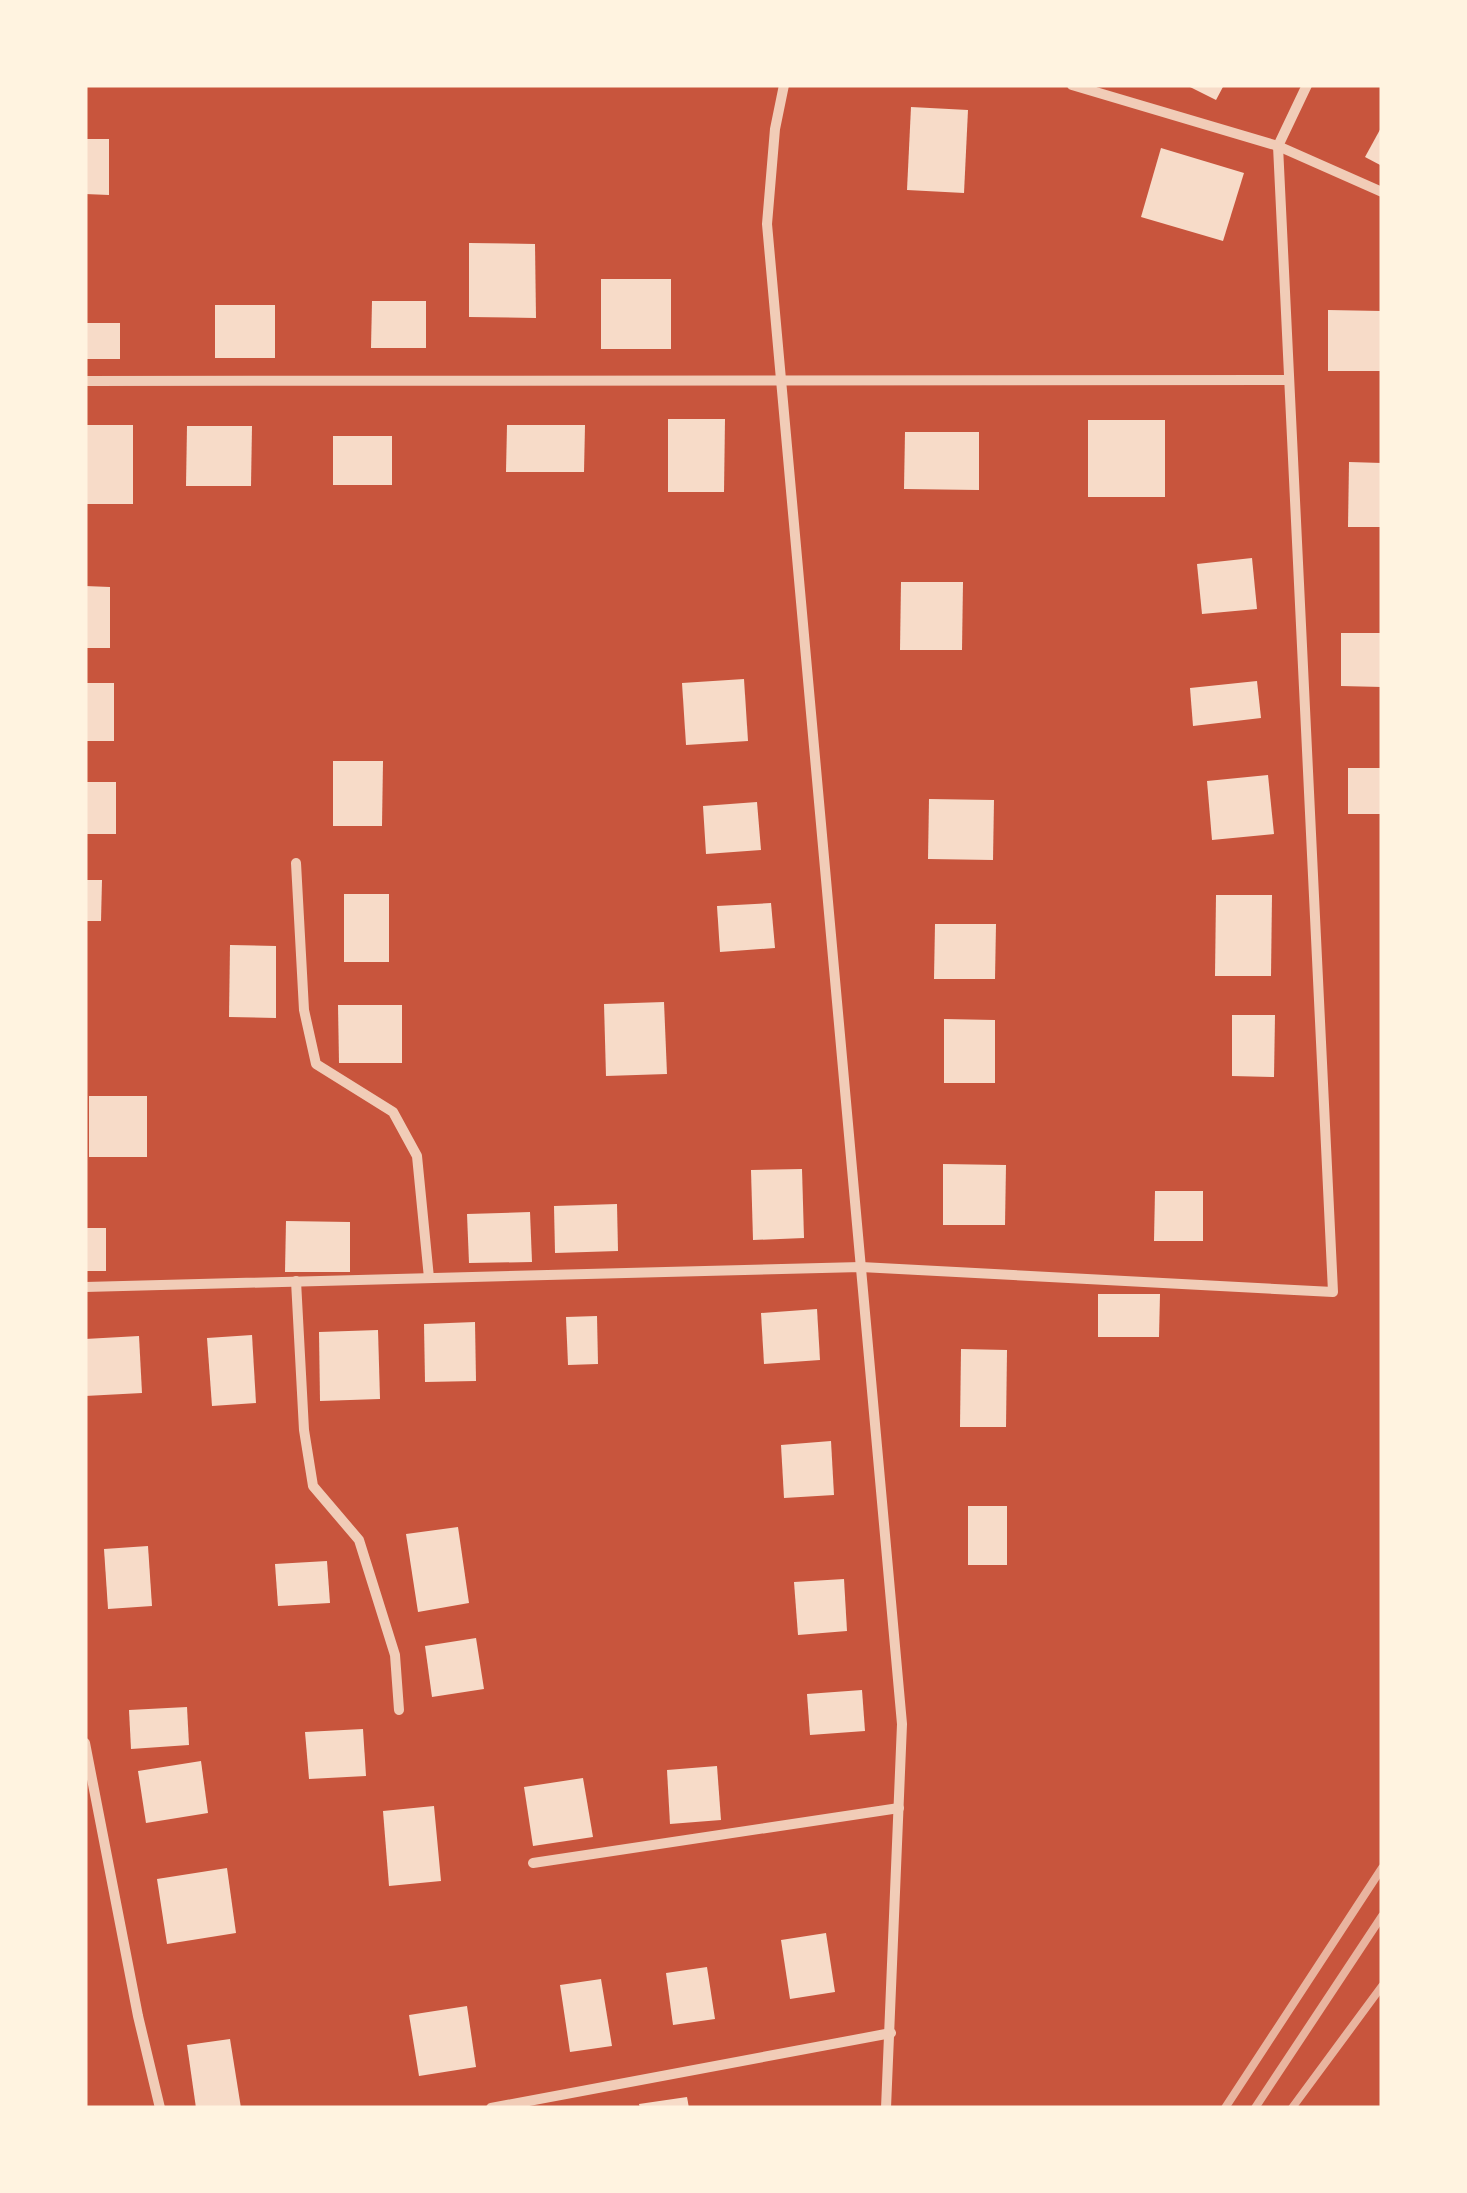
<svg xmlns="http://www.w3.org/2000/svg" width="1467" height="2193" viewBox="0 0 1467 2193" font-family="'Fira Sans',sans-serif">
<style>
.building{fill:#f7dbc8}
.lines{fill:none;stroke-linecap:round;stroke-linejoin:round}
.minor{stroke:#f1ccb7;stroke-width:10}
.rail{stroke:#e9b49f;stroke-width:8}
</style>
<rect width="100%" height="100%" fill="#c8553d"/>
<g class="building">
<path d="M1186 85H1224L1216 100Z"/>
<path d="M911 107 968 110 964 193 907 190Z"/>
<path d="M1382 126V166L1365 157Z"/>
<path d="M85 139H109V195L85 194Z"/>
<path d="M1161 148 1244 173 1223 241 1141 217Z"/>
<path d="M469 243 535 244 536 318 469 317Z"/>
<rect x="601" y="279" width="70" height="70"/>
<path d="M372 301H426V348H371Z"/>
<rect x="215" y="305" width="60" height="53"/>
<path d="M1328 310 1382 311V371H1328Z"/>
<rect x="85" y="323" width="35" height="36"/>
<path d="M668 419H725L724 492H668Z"/>
<rect x="1088" y="420" width="77" height="77"/>
<rect x="85" y="425" width="48" height="79"/>
<path d="M507 425H585L584 472H506Z"/>
<path d="M187 426H252L251 486H186Z"/>
<path d="M905 432H979V490L904 489Z"/>
<rect x="333" y="436" width="59" height="49"/>
<path d="M1349 462 1382 463V527H1348Z"/>
<path d="M1252 558 1257 609 1202 614 1197 564Z"/>
<path d="M901 582H963L962 650H900Z"/>
<path d="M85 586 110 587V648H85Z"/>
<path d="M1341 633H1382V687L1341 686Z"/>
<path d="M744 679 748 741 686 745 682 683Z"/>
<path d="M1257 681 1261 718 1193 726 1190 688Z"/>
<rect x="85" y="683" width="29" height="58"/>
<path d="M333 761H383L382 826H333Z"/>
<rect x="1348" y="768" width="34" height="46"/>
<path d="M1268 775 1274 834 1212 840 1207 781Z"/>
<rect x="85" y="782" width="31" height="52"/>
<path d="M929 799 994 800 993 860 928 859Z"/>
<path d="M757 802 761 850 706 854 703 806Z"/>
<path d="M85 880H102L101 921H85Z"/>
<rect x="344" y="894" width="45" height="68"/>
<path d="M1216 895H1272L1271 976H1215Z"/>
<path d="M771 903 775 948 720 952 717 906Z"/>
<path d="M935 924H996L995 979H934Z"/>
<path d="M230 945 276 946V1018L229 1017Z"/>
<path d="M664 1002 667 1074 606 1076 604 1004Z"/>
<path d="M338 1005H402V1063H339Z"/>
<path d="M1232 1015H1275L1274 1077 1232 1076Z"/>
<path d="M944 1019 995 1020V1083H944Z"/>
<rect x="89" y="1096" width="58" height="61"/>
<path d="M943 1164 1006 1165 1005 1225H943Z"/>
<path d="M802 1169 804 1238 753 1240 751 1170Z"/>
<path d="M1155 1191H1203V1241H1154Z"/>
<path d="M617 1204 618 1251 555 1253 554 1206Z"/>
<path d="M530 1212 532 1262 469 1263 467 1214Z"/>
<path d="M286 1221 350 1222V1272H285Z"/>
<rect x="85" y="1228" width="21" height="43"/>
<path d="M1098 1294H1160L1159 1337H1098Z"/>
<path d="M817 1309 820 1360 764 1364 761 1313Z"/>
<path d="M597 1316 598 1364 568 1365 566 1317Z"/>
<path d="M475 1322 476 1381 425 1382 424 1324Z"/>
<path d="M378 1330 380 1399 320 1401 319 1332Z"/>
<path d="M252 1335 256 1403 212 1406 207 1338Z"/>
<path d="M139 1336 142 1393 85 1396V1339Z"/>
<path d="M961 1349 1007 1350 1006 1427H960Z"/>
<path d="M831 1441 834 1495 784 1498 781 1445Z"/>
<rect x="968" y="1506" width="39" height="59"/>
<path d="M458 1527 469 1603 418 1612 406 1534Z"/>
<path d="M148 1546 152 1606 108 1609 104 1549Z"/>
<path d="M327 1561 330 1603 278 1606 275 1564Z"/>
<path d="M844 1579 847 1631 798 1635 794 1582Z"/>
<path d="M476 1638 484 1689 432 1697 425 1646Z"/>
<path d="M862 1690 865 1731 810 1735 807 1694Z"/>
<path d="M187 1707 189 1745 131 1749 129 1710Z"/>
<path d="M363 1729 366 1776 309 1779 305 1732Z"/>
<path d="M201 1761 208 1813 146 1823 138 1771Z"/>
<path d="M717 1766 721 1820 670 1824 667 1770Z"/>
<path d="M583 1778 593 1837 533 1846 524 1787Z"/>
<path d="M434 1806 441 1881 389 1886 383 1811Z"/>
<path d="M227 1868 236 1933 167 1944 157 1879Z"/>
<path d="M826 1933 835 1992 790 1999 781 1940Z"/>
<path d="M707 1967 715 2019 673 2025 666 1973Z"/>
<path d="M601 1979 612 2046 570 2052 560 1985Z"/>
<path d="M467 2006 476 2067 419 2076 409 2015Z"/>
<path d="M230 2039 241 2108H196L187 2045Z"/>
<path d="M687 2097 689 2108H640L639 2104Z"/>
</g>
<g class="lines">
<g class="minor">
<path d="M784 85 775 129 767 224 902 1724 886 2108"/>
<path d="M1072 85 1278 146 1382 192"/>
<path d="M85 381 1289 380"/>
<path d="M296 863 304 1010 316 1064 393 1112 417 1156 429 1278"/>
<path d="M296 1281 304 1430 313 1486 359 1540 395 1655 399 1710"/>
<path d="M85 1287 861 1267 1333 1292 1278 146 1307 85"/>
<path d="M85 1743 138 2016 160 2108"/>
<path d="M533 1863 899 1808"/>
<path d="M491 2108 891 2033"/>
</g>
<g class="rail">
<path d="M1225 2108 1382 1868"/>
<path d="M1255 2108 1382 1916"/>
<path d="M1292 2108 1382 1986"/>
</g>
</g>
<rect width="1467" height="2193" fill="none" stroke="#fff3e0" stroke-width="175"/>
</svg>
